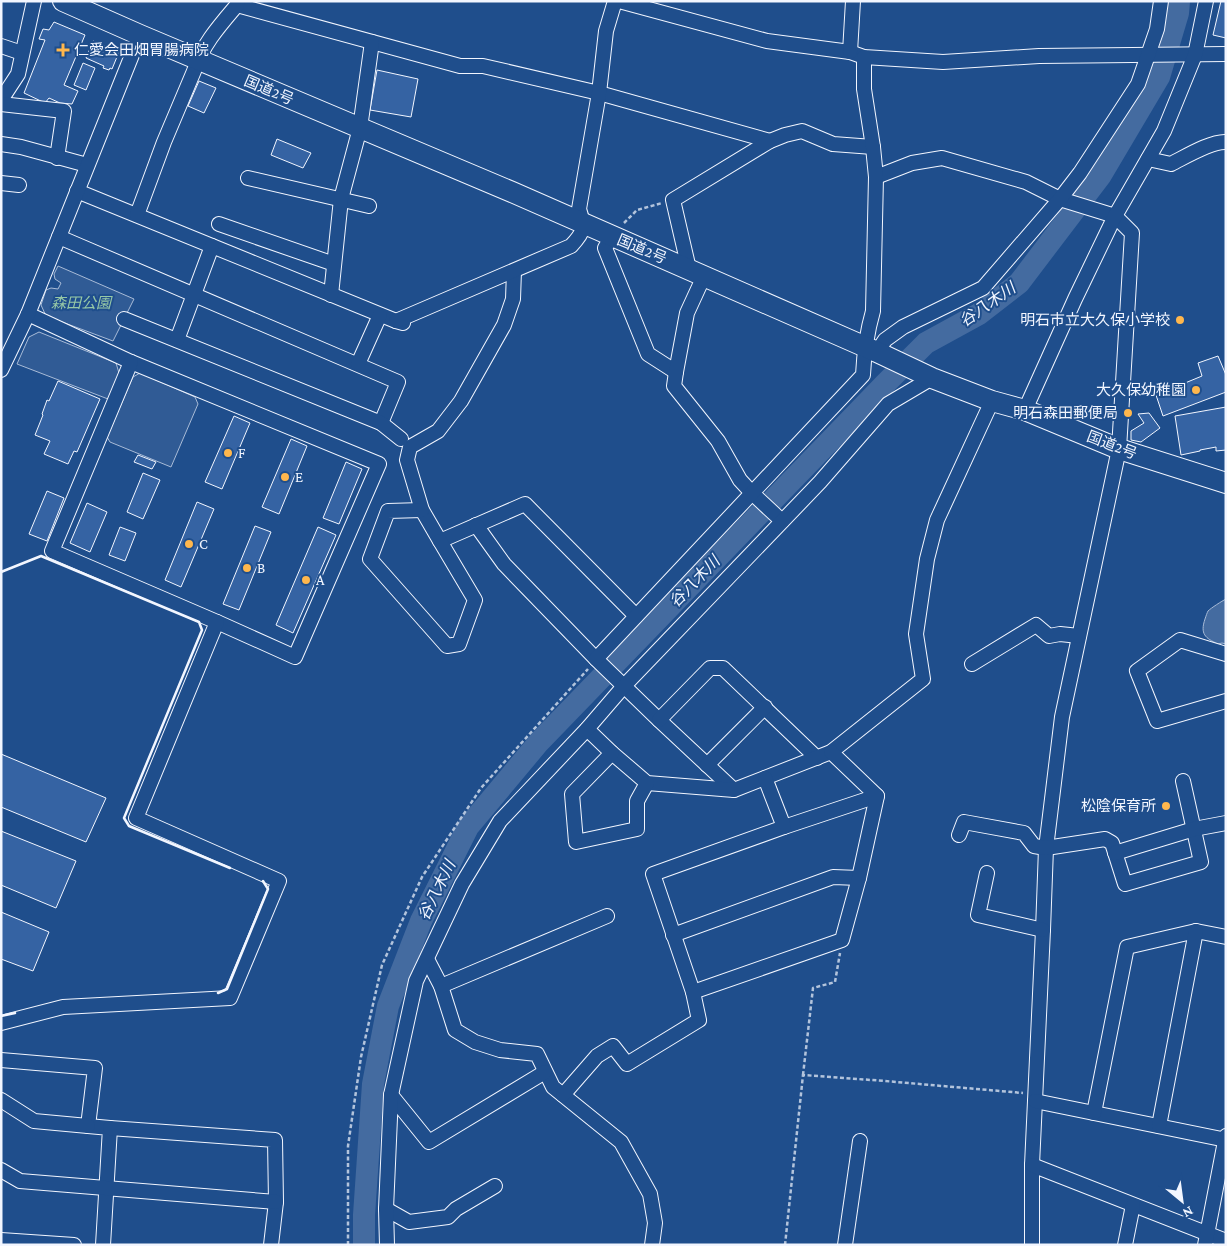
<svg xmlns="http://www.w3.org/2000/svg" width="1227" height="1246" viewBox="0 0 1227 1246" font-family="'Crimson Pro','Noto Sans JP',serif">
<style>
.built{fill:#305b95;stroke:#a8bbd7}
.water{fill:#446ba0;stroke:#a8bbd7}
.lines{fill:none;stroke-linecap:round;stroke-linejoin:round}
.river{stroke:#446ba0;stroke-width:22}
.building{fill:#3563a3;stroke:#f2f6ff}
.minor-casing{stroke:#f2f6ff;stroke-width:16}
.highway-casing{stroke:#f2f6ff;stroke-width:22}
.path{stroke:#b3c4dc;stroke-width:2.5;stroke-dasharray:4 2.5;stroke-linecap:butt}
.minor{stroke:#1f4e8c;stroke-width:14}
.highway{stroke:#1f4e8c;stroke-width:20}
.wall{stroke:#f2f6ff;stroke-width:2.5}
.poi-dot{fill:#ffb74d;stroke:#1f4e8c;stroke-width:2}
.labels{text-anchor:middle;stroke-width:4;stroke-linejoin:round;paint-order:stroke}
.poi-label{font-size:15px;fill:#f2f6ff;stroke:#1f4e8c;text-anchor:start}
.street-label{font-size:15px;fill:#f2f6ff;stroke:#1f4e8c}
.park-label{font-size:15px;font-style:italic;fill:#97c8a6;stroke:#1f4e8c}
.water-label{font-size:16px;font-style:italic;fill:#f2f6ff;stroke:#1f4e8c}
</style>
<rect width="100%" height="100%" fill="#1f4e8c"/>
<g class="built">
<path d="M58 266 134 299 113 341 46 316 41 305 46 290 51 288 58 289 61 283 55 279 54 274Z"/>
<path d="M39 332 116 363 119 373 108 399 17 364 29 337Z"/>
<path d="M140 373 195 397 198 404 171 467 110 442 107 437 133 377Z"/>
</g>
<path class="water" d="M1226 599V644L1222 643 1218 644C1205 638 1200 634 1205 619 1206 616 1207 613 1208 611 1211 608 1222 601 1226 599Z"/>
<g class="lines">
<path class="river" d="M364 1245V1215L373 1084 388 1006 421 921 468 827 539 742 885 384 926 343 979 314 1019 283 1101 175 1159 77 1178 13 1179 1"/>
</g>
<g class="building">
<path d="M1221 1H1226V38L1213 35Z"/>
<path d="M54 22 85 35 64 85 78 91 72 104 60 103 49 98 45 103 24 93 45 40 39 39 43 29 49 30Z"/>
<path d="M93 41 119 52 112 69 110 68 109 70 103 68 104 66 86 58Z"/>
<path d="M83 63 95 68 86 90 74 85Z"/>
<path d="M377 70 418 79 411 117 370 110Z"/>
<path d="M199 81 216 88 204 113 188 106Z"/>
<path d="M277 139 311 153 303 168 271 155Z"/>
<path d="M1218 356 1226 375V392L1163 416 1156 395 1202 376 1198 363Z"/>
<path d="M58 381 100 399 77 452 74 451 68 464 44 454 50 441 35 435 43 415 42 414 47 400 49 401Z"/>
<path d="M1226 407V450L1216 451V447L1200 450V451L1181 455 1175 416Z"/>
<path d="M1149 413 1160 428 1141 442 1131 440V431L1144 423 1138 414Z"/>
<path d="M234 416 250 423 222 489 205 482Z"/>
<path d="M291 439 307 446 279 514 262 507Z"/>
<path d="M138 455 156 462 152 469 134 462Z"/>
<path d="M346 462 362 469 339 524 323 518Z"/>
<path d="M143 473 160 480 143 519 127 512Z"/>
<path d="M47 491 64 498 47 541 29 534Z"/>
<path d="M197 502 214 509 181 587 165 580Z"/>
<path d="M87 503 107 512 90 552 70 543Z"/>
<path d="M255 526 271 532 239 610 223 604Z"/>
<path d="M120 527 136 533 125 561 109 555Z"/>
<path d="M318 527 336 535 293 633 276 625Z"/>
<path d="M1 754 106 798 86 842 1 807Z"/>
<path d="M1 831 76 861 56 908 1 885Z"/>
<path d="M1 912 49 932 33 971 1 959Z"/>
</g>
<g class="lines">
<g class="minor-casing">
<g id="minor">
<path d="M619 1 767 41 850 52 864 57 943 62 1039 56 1226 54"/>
<path d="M237 5 460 66H483L599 93 770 141"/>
<path d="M1 46 22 53"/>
<path d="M850 52 853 1"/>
<path d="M1 100 18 74 34 1"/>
<path d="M1 104 64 111 57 158"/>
<path d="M1 144 21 147 87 165"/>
<path d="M1148 159 1171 164C1185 157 1211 141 1226 142"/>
<path d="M876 177 912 163 942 158 1026 182 1060 199 1115 216 1132 233 1119 449 1062 717 1046 848 1043 930 1032 1165V1245"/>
<path d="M248 178 369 206"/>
<path d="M1 183 19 185"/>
<path d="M77 191 396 321 403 323"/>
<path d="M137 215 164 142 194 71C202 45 220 25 237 5L238 1"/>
<path d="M219 224 334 264"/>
<path d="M612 236 605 248 648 354 676 372"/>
<path d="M59 237 398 382 381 423"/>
<path d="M689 269 673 200 770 141 785 135 802 131 833 144 873 147"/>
<path d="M514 271 513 299 504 325 461 401 438 431 410 447 407 460 422 510 440 541 525 504 636 616"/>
<path d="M704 276 687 313 676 372 674 386 718 441 740 480 752 493 782 521"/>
<path d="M331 295 341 199 360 128 372 42"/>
<path d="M28 314 131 362 379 464 295 657 217 622"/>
<path d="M124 319 381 423 401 439"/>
<path d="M396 321 571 246C585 231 585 228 579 209L599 93 606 31 615 1"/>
<path d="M177 340 212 246"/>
<path d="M877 352 885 340 903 327 983 288 1060 199 1080 173 1138 84 1157 29 1161 1"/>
<path d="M358 364 380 315"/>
<path d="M1 370 28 314 140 35"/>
<path d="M1025 410 1075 299 1115 216 1164 131 1195 55 1206 1"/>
<path d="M422 510 388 511 370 559 447 646 459 644 475 600 440 541"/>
<path d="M476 525 504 564 596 659 659 720 734 790"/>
<path d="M1226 654 1180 640 1137 671 1157 721 1226 701"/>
<path d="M596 659 863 375C864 353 867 332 873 311L876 177 873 147 864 89V57"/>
<path d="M972 664 1036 625 1049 636 1060 634 1079 636"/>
<path d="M659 720 710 668H723L817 758"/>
<path d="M587 729 612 753 647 783 734 790 831 752 923 679 916 634 927 559 937 520 992 401"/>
<path d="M612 753 572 794 576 842 637 829V801L647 783"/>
<path d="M707 765 765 707"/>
<path d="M784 827 877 796"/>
<path d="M959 835 964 822 1024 833 1034 846 1046 848 1105 839 1112 843 1125 884 1201 862 1183 781"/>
<path d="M1115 853 1194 829 1226 823"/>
<path d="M987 873 978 915 1043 930"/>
<path d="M673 935 833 877 859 878"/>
<path d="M427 959 441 986 455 1030 475 1042 500 1050 537 1054 553 1087 621 1142 650 1194 655 1223 652 1245"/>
<path d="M441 986 607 916"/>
<path d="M693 992 653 874 784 827 765 778"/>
<path d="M1 1023 63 1007 230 998 279 881 136 818 217 622 52 551 131 362"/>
<path d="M1 1060 95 1068 88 1126 110 1128 103 1245"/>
<path d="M391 1095 429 1142 545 1072"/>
<path d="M563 1095 597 1056 613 1046 627 1064 699 1020 693 992 842 940 859 878 877 796 831 752"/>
<path d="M1 1100 34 1121 88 1126"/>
<path d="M1035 1101 1226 1140"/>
<path d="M1094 1113 1127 947 1196 931 1226 937"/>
<path d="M1159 1126 1196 931"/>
<path d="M110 1128 275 1140 276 1202 271 1245"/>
<path d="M1032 1165 1226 1241"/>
<path d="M1 1170 20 1181 276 1202"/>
<path d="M386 1209 409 1222 448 1217 456 1209 495 1186"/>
<path d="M1 1240 74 1245"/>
<path d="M387 1245 386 1209 391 1095 416 981 462 884 500 821 587 729 624 686 820 482 888 404 932 378"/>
<path d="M845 1245 860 1141"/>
<path d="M1125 1245 1133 1205"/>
<path d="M1205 1245 1226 1136"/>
</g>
</g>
<g class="highway-casing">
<path id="highway" d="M63 1 140 35 512 192 877 352 932 378 992 401 1025 410 1119 449 1226 483"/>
</g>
<g class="path">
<path d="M624 223 637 210 662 203"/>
<path d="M803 1075 813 988 835 982 840 953"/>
<path d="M348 1245V1146L361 1057 382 965 422 877 481 788 588 669"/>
<path d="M785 1245 803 1075 885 1081 1023 1093"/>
</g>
<use href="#minor" class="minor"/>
<use href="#highway" class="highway"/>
<g class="wall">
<path d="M1 572 41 556 199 622 202 630 124 818 129 826 230 868"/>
<path d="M218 993 227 989 268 889 263 881"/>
<path d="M1 1016 15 1013"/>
</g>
</g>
<g class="poi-dot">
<path d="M60.5 42.5h5v5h5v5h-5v5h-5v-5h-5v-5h5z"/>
<circle cx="1180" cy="320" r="5"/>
<circle cx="1196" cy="390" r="5"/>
<circle cx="1128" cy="413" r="5"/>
<circle cx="228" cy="453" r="5"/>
<circle cx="285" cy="477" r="5"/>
<circle cx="189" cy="544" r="5"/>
<circle cx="247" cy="568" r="5"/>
<circle cx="306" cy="580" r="5"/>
<circle cx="1166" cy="806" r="5"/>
</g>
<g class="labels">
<g class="poi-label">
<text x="74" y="55">仁愛会田畑胃腸病院</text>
<text x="1170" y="325" text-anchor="end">明石市立大久保小学校</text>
<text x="1186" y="395" text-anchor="end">大久保幼稚園</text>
<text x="1118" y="418" text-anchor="end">明石森田郵便局</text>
<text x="238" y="458">F</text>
<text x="295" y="482">E</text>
<text x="199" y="549">C</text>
<text x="257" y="573">B</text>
<text x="316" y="585">A</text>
<text x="1156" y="811" text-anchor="end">松陰保育所</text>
</g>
<g class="street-label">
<text transform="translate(269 90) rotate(23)" y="5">国道2号</text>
<text transform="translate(642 249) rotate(23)" y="5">国道2号</text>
<text transform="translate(1112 445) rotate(21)" y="5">国道2号</text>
</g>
<g class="park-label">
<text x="81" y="308">森田公園</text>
</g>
<g class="water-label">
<text transform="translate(987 304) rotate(-35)" y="6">谷八木川</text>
<text transform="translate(694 581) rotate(-46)" y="6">谷八木川</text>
<text transform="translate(436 890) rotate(-64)" y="6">谷八木川</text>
</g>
</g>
<rect width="1227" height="1246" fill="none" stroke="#f2f6ff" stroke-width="5"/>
<g transform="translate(1182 1201) rotate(151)" stroke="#1f4e8c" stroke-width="4" paint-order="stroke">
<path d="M0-4L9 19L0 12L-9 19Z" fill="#f2f6ff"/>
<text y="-8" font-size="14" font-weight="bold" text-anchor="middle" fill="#f2f6ff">N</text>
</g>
</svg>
